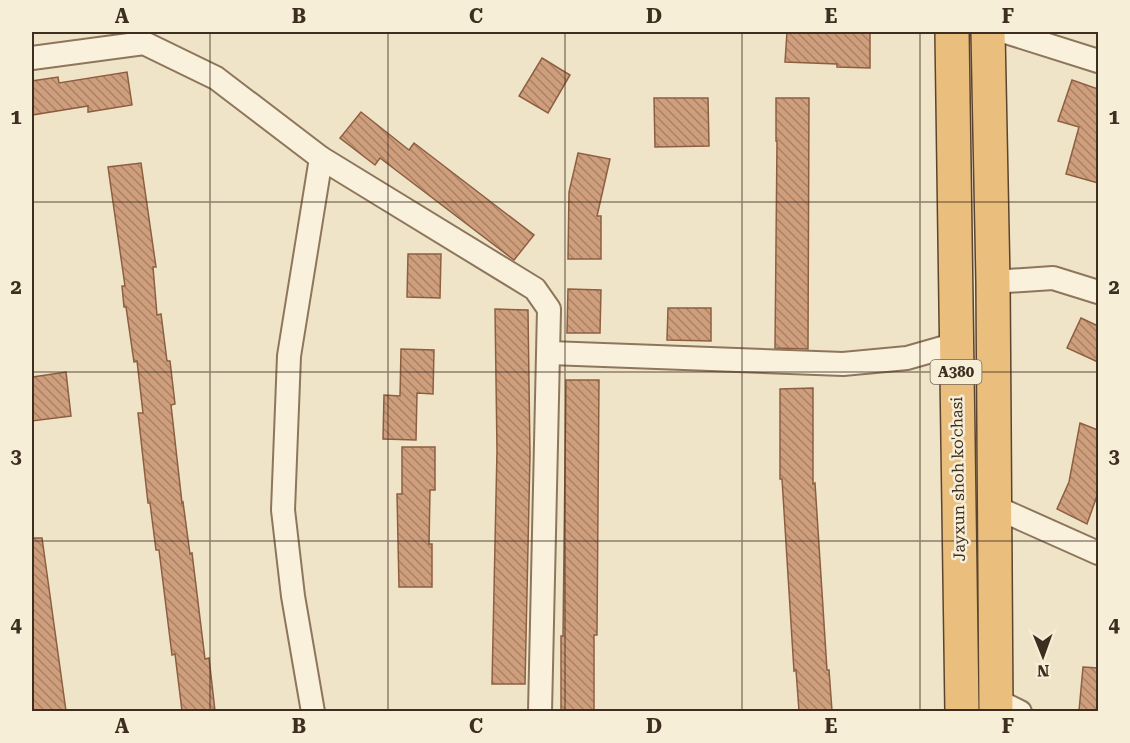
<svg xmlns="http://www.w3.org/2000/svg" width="1130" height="743" viewBox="0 0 1130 743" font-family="'Roboto Serif',serif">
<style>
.building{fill:url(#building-back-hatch);stroke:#8d5f41;stroke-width:1.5}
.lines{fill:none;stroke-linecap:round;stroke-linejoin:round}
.minor-casing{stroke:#8d765c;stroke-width:26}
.trunk-casing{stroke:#5b4430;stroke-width:36}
.minor{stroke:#faf1dc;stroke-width:22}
.trunk{stroke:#eabe7c;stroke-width:33}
.grid{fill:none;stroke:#3d2e20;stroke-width:1.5;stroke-opacity:0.55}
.labels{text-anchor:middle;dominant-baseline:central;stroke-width:5;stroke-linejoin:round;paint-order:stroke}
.shield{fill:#f7eed8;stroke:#756857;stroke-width:1.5}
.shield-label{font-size:15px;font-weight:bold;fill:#3d2e20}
.street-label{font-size:16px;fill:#3d2e20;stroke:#f7eed8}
.neatline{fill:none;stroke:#3d2e20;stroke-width:2}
.grid-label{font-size:20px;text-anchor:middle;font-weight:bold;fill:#3d2e20}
</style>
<defs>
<pattern id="building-back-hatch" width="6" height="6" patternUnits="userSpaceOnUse" patternTransform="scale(1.5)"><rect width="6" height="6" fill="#cf9f7d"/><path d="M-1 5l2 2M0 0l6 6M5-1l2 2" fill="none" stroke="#a98266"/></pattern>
</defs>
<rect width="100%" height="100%" fill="#f0e4c8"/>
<!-- building -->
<g class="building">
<path d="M787,32H870V68L837,67V64L785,62Z"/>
<path d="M542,58L570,75L548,113L519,96Z"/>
<path d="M127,72L132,105L88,112V106L32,115V81L58,77L59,83Z"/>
<path d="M1072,80L1098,89V183L1066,174L1079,127L1058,121Z"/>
<path d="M654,98H708L709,146L655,147Z"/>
<path d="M776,98H809L808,349L775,348L777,141H776Z"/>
<path d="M361,112L409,150L414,143L534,235L514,260L380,158L375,165L340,138Z"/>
<path d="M578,153L610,159L597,216H601V259H568L569,192Z"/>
<path d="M141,163L156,267H153L157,315L161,314L167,361H170L175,404L171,405L182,503L183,502L190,554L192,553L205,659L209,658L215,711H182L175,654L172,655L159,550H156L150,503H148L138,413H143L137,361L134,362L126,307H124L122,286H125L108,167Z"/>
<path d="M408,254H441L440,298L407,297Z"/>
<path d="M568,289L601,290L600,333H567Z"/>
<path d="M668,308H711V341L667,340Z"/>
<path d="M495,309L528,310L530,455L525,684H492L497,450Z"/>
<path d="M1081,318L1098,326V362L1067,348Z"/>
<path d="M401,349L434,350L433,394L417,393L416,440L383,439L384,395L400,396Z"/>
<path d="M66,372L71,416L32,421L33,377Z"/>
<path d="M566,380H599L597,635H594V711H561V636H563Z"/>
<path d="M813,388V484L815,483L827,670H829L832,711H799L796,670L794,671L782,479H780V389Z"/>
<path d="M1080,423L1098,430V493L1087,524L1057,509L1069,482Z"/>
<path d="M402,447H435V490H430L429,544H432V587H399L397,494H402Z"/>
<path d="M32,538H42L66,711H33Z"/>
<path d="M1083,667L1098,668V711H1079Z"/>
</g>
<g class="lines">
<defs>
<g id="minor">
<path d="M1006,32L1098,61"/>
<path d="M32,58L144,43L216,78L321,158L535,289L549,309L540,712"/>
<path d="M993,282L1053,278L1098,292"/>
<path d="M550,353L843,364L907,358L956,344"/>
<path d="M995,507L1098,553"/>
<path d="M996,700L1020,712"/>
<path d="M313,712L293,596L283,510L289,356L321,158"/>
</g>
<g id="trunk">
<path d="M952,32L962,712"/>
<path d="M988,32L993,282L996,712"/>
</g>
</defs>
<!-- minor casing -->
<use href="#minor" class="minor-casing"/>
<!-- trunk casing -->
<use href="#trunk" class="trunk-casing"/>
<!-- minor -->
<use href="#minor" class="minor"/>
<!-- trunk -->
<use href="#trunk" class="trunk"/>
</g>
<!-- grid -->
<path class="grid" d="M210,32V712M388,32V712M565,32V712M742,32V712M920,32V712M32,202H1098M32,372H1098M32,541H1098"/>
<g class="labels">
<!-- shield labels -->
<rect class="shield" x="930.5" y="360" width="51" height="24" rx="4.5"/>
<g class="shield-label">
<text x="956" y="372">A380</text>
</g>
<!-- street labels -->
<g class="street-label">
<text transform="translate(958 479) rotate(-91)">Jayxun shoh ko'chasi</text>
</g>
</g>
<!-- border -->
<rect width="1130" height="743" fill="none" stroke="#f7eed8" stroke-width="66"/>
<!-- north arrow -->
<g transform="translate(1043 656) rotate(179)" stroke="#f7eed8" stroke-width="4.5" paint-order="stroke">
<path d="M0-4.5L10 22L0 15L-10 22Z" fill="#3d2e20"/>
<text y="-9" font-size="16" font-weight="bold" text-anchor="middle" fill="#3d2e20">N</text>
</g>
<rect x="33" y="33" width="1064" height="677" class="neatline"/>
<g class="grid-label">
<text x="122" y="23">A</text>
<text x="299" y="23">B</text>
<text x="476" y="23">C</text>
<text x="654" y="23">D</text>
<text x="831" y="23">E</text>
<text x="1008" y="23">F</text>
<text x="16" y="124">1</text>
<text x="1114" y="124">1</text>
<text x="16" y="294">2</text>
<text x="1114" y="294">2</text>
<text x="16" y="463">3</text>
<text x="1114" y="463">3</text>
<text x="16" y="632">4</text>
<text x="1114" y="632">4</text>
<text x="122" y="733">A</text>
<text x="299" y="733">B</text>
<text x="476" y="733">C</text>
<text x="654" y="733">D</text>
<text x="831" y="733">E</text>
<text x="1008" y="733">F</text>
</g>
</svg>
